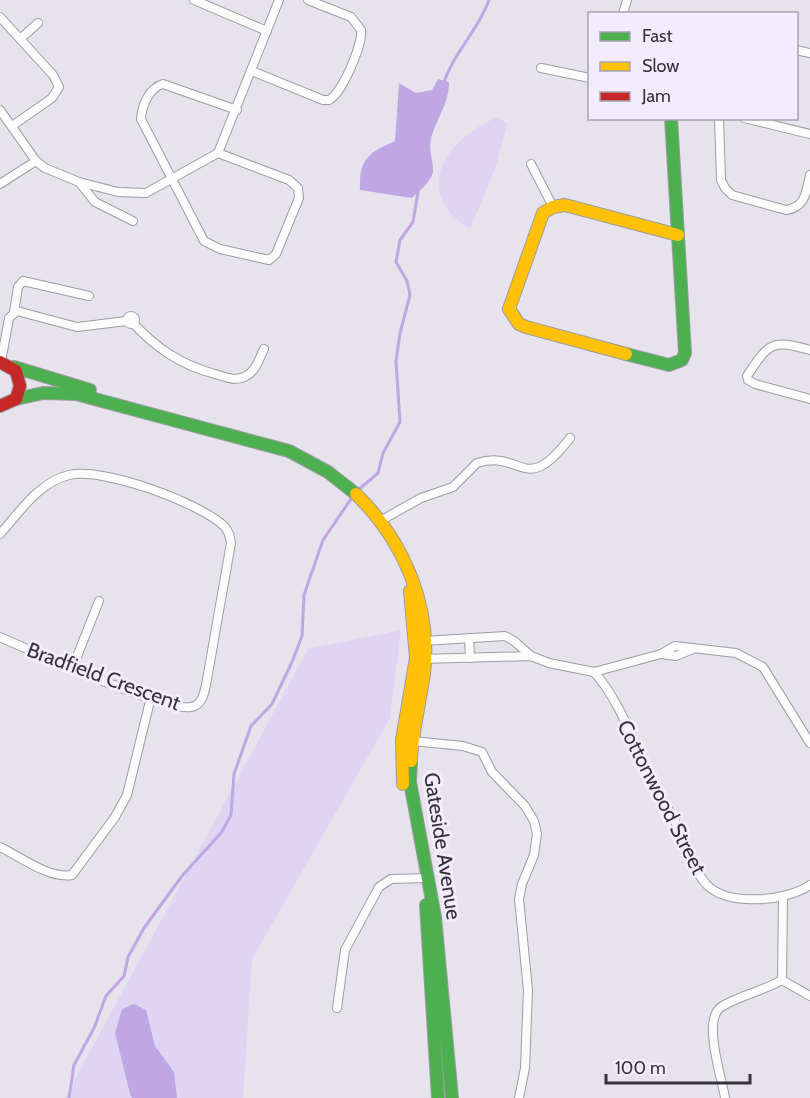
<svg xmlns="http://www.w3.org/2000/svg" width="810" height="1098" viewBox="0 0 810 1098" font-family="Cabin,sans-serif">
<style>
.green{fill:#dfd4f3}
.water{fill:#bfa7e4}
.lines{fill:none;stroke-linecap:round;stroke-linejoin:round}
.stream{stroke:#bfa7e4;stroke-width:3}
.street-casing{stroke:#9e9ca2;stroke-width:10}
.fast-casing{stroke:#9e9ca2;stroke-width:14}
.slow-casing{stroke:#9e9ca2;stroke-width:14}
.jam-casing{stroke:#9e9ca2;stroke-width:14}
.street{stroke:#fbfbfc;stroke-width:8}
.fast{stroke:#4caf50;stroke-width:12}
.slow{stroke:#ffc107;stroke-width:12}
.jam{stroke:#c62828;stroke-width:12}
.labels{text-anchor:middle;dominant-baseline:central;stroke-width:6;stroke-linejoin:round;paint-order:stroke}
.street-label{font-size:21px;fill:#36343a;stroke:#f2ecfd}
</style>
<rect width="100%" height="100%" fill="#e6e3ec"/>
<!-- green -->
<g class="green">
<path d="M498,117L507,124L496,166L470,229C409,191 447,138 498,117Z"/>
<path d="M401,630L390,718L252,959L243,1098H65L308,649Z"/>
</g>
<!-- water -->
<g class="water">
<path d="M438,79L449,82C449,103 438,116 432,135C427,150 434,160 433,172C431,182 419,191 412,198L360,190C359,159 368,153 395,141L399,83L416,93L432,90Z"/>
<path d="M134,1004L146,1010L155,1046L174,1072L177,1098H132L130,1094L115,1033L122,1009Z"/>
</g>
<g class="lines">
<!-- stream -->
<g class="stream">
<path d="M443,85C453,53 478,31 489,0"/>
<path d="M357,491L378,473L383,453L400,422L396,361L400,333L410,295L407,281L396,262L400,240L413,222L418,192"/>
<path d="M69,1098L74,1065L94,1028L106,996L124,976L128,957L144,928L182,876L221,833L231,815L234,774L251,726L272,704L292,662L302,636L304,595L323,540L353,496"/>
</g>
<defs>
<g id="street">
<path d="M194,0L267,31"/>
<path d="M623,14L627,0"/>
<path d="M0,17L53,75L59,87L52,98L12,126"/>
<path d="M20,39L38,23"/>
<path d="M796,50L810,53"/>
<path d="M541,68L590,78"/>
<path d="M252,71L323,100H329C342,94 363,44 361,30L351,17L308,0"/>
<path d="M0,110L36,161L45,168L79,182L118,192L146,193L218,153L279,0"/>
<path d="M719,118L721,180L725,188L732,195L786,210C806,207 806,192 810,175"/>
<path d="M744,118L810,134"/>
<path d="M218,153L289,180L298,188L299,198L276,254L269,260L220,249L204,241L141,119C142,105 149,88 163,84L237,110"/>
<path d="M531,164L553,207"/>
<path d="M79,182L95,202L133,221"/>
<path d="M0,184L36,161"/>
<path d="M14,312L18,287L23,281L89,296"/>
<circle cx="131" cy="320" r="4"/>
<path d="M133,323C156,348 181,365 215,374C225,377 236,382 246,376C256,371 259,359 264,349"/>
<path d="M810,350C771,339 769,343 747,376L748,380L755,384L810,399"/>
<path d="M1,362L9,318L17,311L77,327L127,321"/>
<path d="M380,521L421,498L453,487L477,463C523,449 524,498 570,438"/>
<path d="M0,534C19,513 39,482 69,475C103,467 198,502 224,526C229,531 230,537 231,543L206,685C204,694 202,705 191,707C168,712 29,650 0,637"/>
<path d="M469,638L470,658"/>
<path d="M423,641L505,636L514,641L531,656"/>
<path d="M661,654L676,656L693,649"/>
<path d="M422,659L531,656L549,663L594,672L661,654L675,646L736,653L763,667L810,743"/>
<path d="M72,669L99,601"/>
<path d="M594,672C621,702 634,745 652,780C662,800 675,820 685,840C692,855 695,873 707,885C729,907 787,901 810,885"/>
<path d="M412,741L463,746L482,752L492,772L525,806L534,821L537,834L534,855L522,884L519,899L528,990L525,1068L519,1098"/>
<path d="M0,847C21,857 49,879 72,875L115,817L127,795L151,697"/>
<path d="M782,980L783,898"/>
<path d="M782,980L810,996"/>
<path d="M337,1008L345,950L379,887L391,879L428,878"/>
<path d="M725,1098C722,1078 702,1020 721,1007C738,996 763,991 782,980"/>
</g>
<g id="fast">
<path d="M626,354L669,365L682,360L685,353L671,118"/>
<path d="M14,367L90,390"/>
<path d="M16,399L43,393L76,394L289,451L328,472L356,494"/>
<path d="M411,761L410,782L435,917L452,1098"/>
<path d="M426,905L438,1098"/>
</g>
<g id="slow">
<path d="M626,354L526,327L519,324L509,309L543,213L553,207L565,205L678,235"/>
<path d="M356,494C404,541 432,607 424,674C420,703 412,732 411,761"/>
<path d="M403,784L402,740L416,658L410,591"/>
</g>
<path id="jam" d="M0,362L16,371L20,386L16,399L0,406"/>
</defs>
<!-- street casing -->
<use href="#street" class="street-casing"/>
<!-- fast casing -->
<use href="#fast" class="fast-casing"/>
<!-- slow casing -->
<use href="#slow" class="slow-casing"/>
<!-- jam casing -->
<use href="#jam" class="jam-casing"/>
<!-- street -->
<use href="#street" class="street"/>
<!-- fast -->
<use href="#fast" class="fast"/>
<!-- slow -->
<use href="#slow" class="slow"/>
<!-- jam -->
<use href="#jam" class="jam"/>
</g>
<g class="labels">
<!-- street labels -->
<g class="street-label">
<text transform="translate(104 676) rotate(20)">Bradfield Crescent</text>
<text transform="translate(662 797) rotate(63)">Cottonwood Street</text>
<text transform="translate(443 846) rotate(81)">Gateside Avenue</text>
</g>
</g>
<!-- legend -->
<rect x="588" y="12" width="210" height="108" fill="#f2ecfd" stroke="#a7a2af" stroke-width="1.5"/>
<rect x="600" y="32" width="30" height="9" fill="#4caf50" stroke="#a7a2af" stroke-width="1.5"/>
<text x="642" y="42" font-size="18" fill="#36343a">Fast</text>
<rect x="600" y="62" width="30" height="9" fill="#ffc107" stroke="#a7a2af" stroke-width="1.5"/>
<text x="642" y="72" font-size="18" fill="#36343a">Slow</text>
<rect x="600" y="92" width="30" height="9" fill="#c62828" stroke="#a7a2af" stroke-width="1.5"/>
<text x="642" y="102" font-size="18" fill="#36343a">Jam</text>
<!-- scale -->
<path d="M606 1074v9h144v-9" fill="none" stroke="#36343a" stroke-width="3"/>
<text x="615" y="1074" font-size="18" fill="#36343a" stroke="#f2ecfd" stroke-width="4.5" paint-order="stroke">100 m</text>
</svg>
